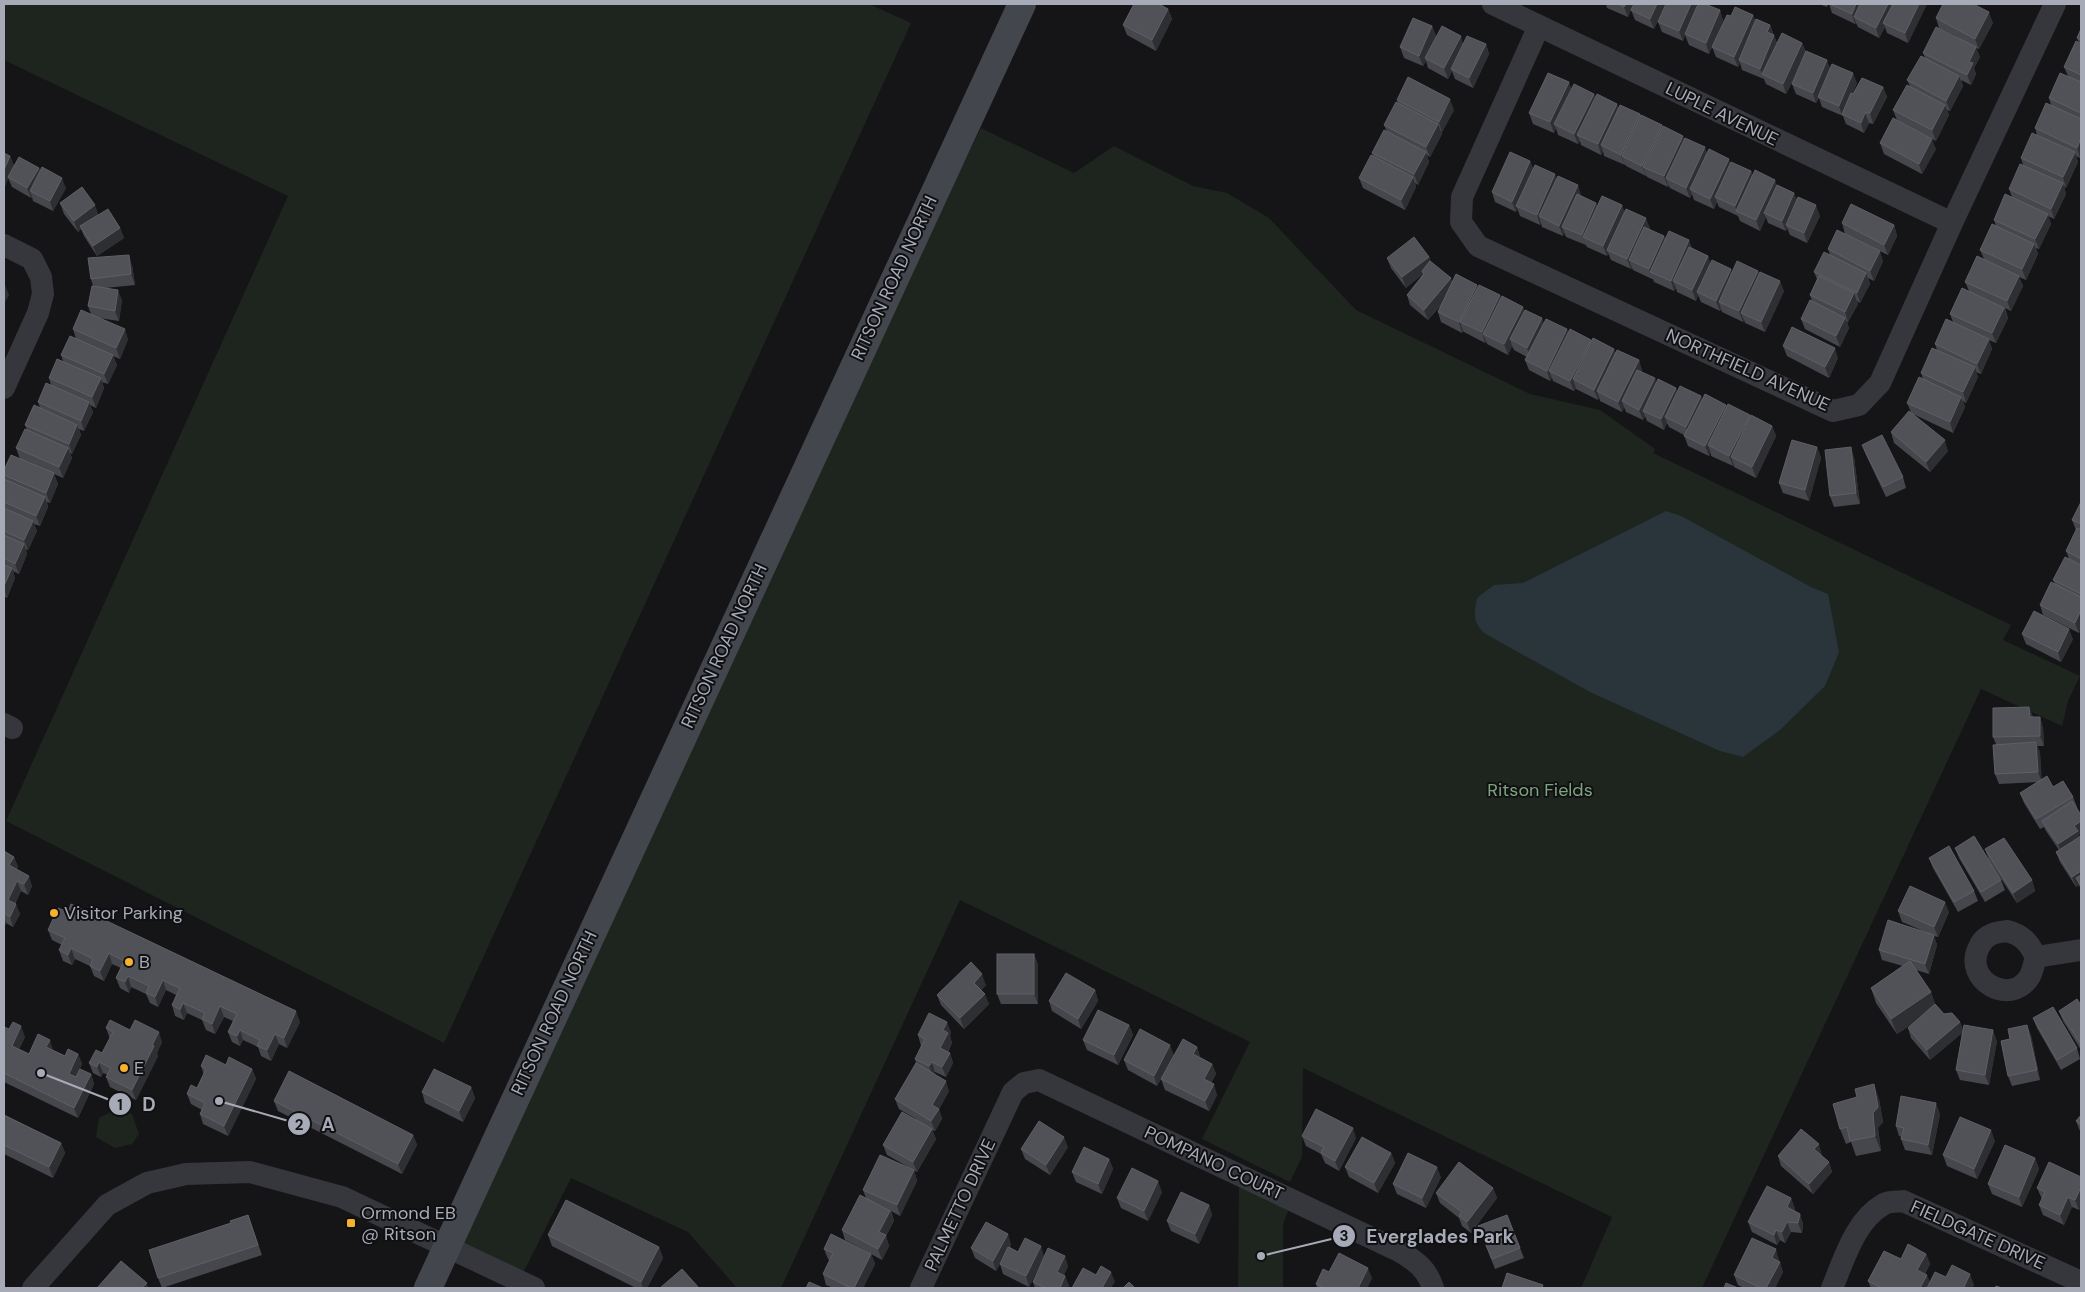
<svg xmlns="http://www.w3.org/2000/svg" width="2085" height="1292" viewBox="0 0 2085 1292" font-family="'DM Sans',sans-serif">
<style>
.green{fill:#1d251e}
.water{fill:#2a343b}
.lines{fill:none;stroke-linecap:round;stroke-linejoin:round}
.street{stroke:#36373c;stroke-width:22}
.secondary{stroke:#43464c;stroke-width:28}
.wall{fill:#46474c}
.shaded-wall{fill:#2e2f32}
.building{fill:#515258;stroke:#5e6066}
.poi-dot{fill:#f6b12d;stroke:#101012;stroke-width:2}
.labels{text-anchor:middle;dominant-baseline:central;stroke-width:4;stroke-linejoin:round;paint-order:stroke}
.street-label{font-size:18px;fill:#a6abb7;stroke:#101012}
.park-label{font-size:18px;fill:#7da37f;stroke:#101012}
.poi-label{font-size:18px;fill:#a6abb7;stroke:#101012;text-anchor:start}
.leader{fill:none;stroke:#a6abb7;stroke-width:2}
.callout-dot{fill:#a6abb7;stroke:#101012;stroke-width:2}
.mark-label{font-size:15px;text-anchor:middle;font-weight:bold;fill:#111}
.callout-label{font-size:19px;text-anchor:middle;font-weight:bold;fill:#a6abb7;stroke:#101012;stroke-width:4;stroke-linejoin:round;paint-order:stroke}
</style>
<rect width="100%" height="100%" fill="#151517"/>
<!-- green -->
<g class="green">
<path d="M4,4H869L911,23L444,1043L6,821L288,196L4,60Z"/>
<path d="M981,128L1074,173L1114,146L1193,186L1227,193L1269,218L1356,310L1530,394L1600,410L1655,449L1653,453L2011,625L2003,640L2080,676L2068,701L2062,726L1981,689L1702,1288H1581L1612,1217L1303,1068L1302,1157L1290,1182L1202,1139L1250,1042L960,900L781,1288H737L688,1232L571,1178L519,1281L447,1247L714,668Z"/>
<path d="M120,1107L132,1114L139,1134L132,1144L115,1148L96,1137L99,1118Z"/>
<path d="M1239,1185L1289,1209L1283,1224V1288H1238Z"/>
</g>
<!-- water -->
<path class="water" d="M1666,511L1681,516L1811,587L1828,594L1839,652L1825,686L1780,730L1743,757L1720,751L1590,692L1484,633C1472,620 1474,615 1477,598L1494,585L1523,583Z"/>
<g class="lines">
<!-- street -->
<g class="street">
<path d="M1493,4L1952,223"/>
<path d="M1539,26L1462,197L1461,222L1478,246L1833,411L1859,405L1880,383L1952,223L2055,4"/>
<path d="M4,245L32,259L41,277L43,294L38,313L4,388"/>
<path d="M4,724L12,728"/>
<path d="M2007,931C2023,935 2029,943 2036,957C2034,963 2033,970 2030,976C2011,1008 1962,980 1979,947C1984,935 1995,932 2007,931Z"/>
<path d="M2036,957L2081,950"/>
<path d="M33,1288L107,1205L147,1183L186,1174L250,1172L342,1197L534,1288"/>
<path d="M921,1288L1013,1092L1024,1083L1039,1080L1399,1251C1416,1261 1427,1269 1433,1288"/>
<path d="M1832,1288C1844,1260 1855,1220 1884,1204C1889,1201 1897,1202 1903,1201L2081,1282"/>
</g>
<!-- secondary -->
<path class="secondary" d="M428,1288L1022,4"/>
</g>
<!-- wall -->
<g class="wall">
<path d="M1606,4H1666L1654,29L1635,20L1631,10L1628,17L1607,8Z"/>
<path d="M1666,4H1695L1697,7L1720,10L1723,21L1709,54L1689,45L1685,35L1683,41L1662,32L1658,22Z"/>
<path d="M1819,4H1828L1827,7Z"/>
<path d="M1829,4H1927L1908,43L1887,33L1885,27L1879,38L1858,27L1856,23L1855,24L1832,13Z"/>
<path d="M1168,9L1172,19L1156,51L1127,35L1123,25Z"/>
<path d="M1753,15L1755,21L1770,25L1777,43H1802L1806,52L1827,60L1830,69L1857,83L1852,94H1853L1883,87L1887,97L1873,124L1869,123L1864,133L1846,124L1843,116L1822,107L1819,98L1816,103L1796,94L1792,84L1797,73L1786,94L1766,84L1764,79L1742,70L1740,63L1738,67L1716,57L1712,47L1731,16Z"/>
<path d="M1936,18L1993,23L1979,49L1976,48L1980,57L1974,68L1976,74L1971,85L1961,80L1963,86L1950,111L1947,110L1949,115L1936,141L1897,120L1893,110L1910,86L1907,80L1925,58L1923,53L1957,37L1939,28Z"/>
<path d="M1432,26L1436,36L1434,41L1463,44H1486L1489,54L1473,88L1455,79L1452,71L1448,79L1428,68L1426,61L1423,66L1404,58L1400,47Z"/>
<path d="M2081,29V157L2080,158L2076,156L2078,162L2066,188L2064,186L2066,194L2054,219L2048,216L2051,224L2039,249L2036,248L2038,254L2026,280L2019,277L2023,286L2011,311L2005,308L2008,318L1996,343L1989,340L1992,349L1981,374L1976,372L1978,377L1966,403L1963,401L1965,407L1953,433L1913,414L1948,451L1930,472L1894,443L1891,432L1911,412L1907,403L1923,379L1921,373L1937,350L1935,344L1953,322L1950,314L1969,291L1965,282L1984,259L1980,250L1996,226L1994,220L2012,197L2009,189L2023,165L2021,158L2037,135L2035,128L2051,105L2049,98L2068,76L2064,67L2079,43L2077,38Z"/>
<path d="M1569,82L1571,89L1594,94L1595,98L1617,104L1618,108L1640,114L1641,116L1662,125V127L1683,136L1684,140L1707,153L1751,171L1753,176L1777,185L1794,193L1797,201L1820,216L1807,243L1790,235L1787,228L1786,231L1768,223L1766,217L1760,231L1740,221L1738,216L1719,207L1717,202L1714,209L1694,200L1692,194L1690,198L1670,188L1668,185V187L1647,177L1646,175V176L1626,166L1625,164V165L1604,156L1603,151L1601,155L1581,145L1580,141L1578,144L1558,135L1556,128L1554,133L1533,124L1529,113Z"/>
<path d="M1397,100L1454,110L1442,132L1441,131L1442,134L1430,157L1427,155L1429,162L1418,185L1415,183L1416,187L1405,210L1363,188L1359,178L1373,157L1372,153L1387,132L1384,125L1398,103Z"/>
<path d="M1880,143L1936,149L1922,174L1884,154Z"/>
<path d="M10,156L14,166L39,168L40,172L66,188L53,211L33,201L32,197L31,198L12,187L8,178L4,189Z"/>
<path d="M1530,161L1533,169L1556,178L1581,196L1597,205H1622L1624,212L1650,228L1649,229L1664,236L1665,239L1692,248L1708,256L1710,263L1732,273L1758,271L1759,274L1784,291L1765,332L1745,323L1744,320L1743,322L1722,312L1721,309L1720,311L1701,302L1698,295L1696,301L1677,292L1676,288L1674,291L1654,282L1653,279H1652L1633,270L1632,268L1631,269L1611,260L1608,253L1607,256L1587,247L1586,245L1566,237L1564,232L1563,236L1542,227L1541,223L1540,225L1520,216L1517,208L1516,212L1495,202L1492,192Z"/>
<path d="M60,203L99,215L120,228L124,238L97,256L84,236L81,229L78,232L64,214Z"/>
<path d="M1842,223L1894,225L1897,236L1888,255L1845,234Z"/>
<path d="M1828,249L1883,261L1874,281L1868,278L1870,284L1860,303L1857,301L1858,304L1848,322H1847L1849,328L1840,347L1805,329L1801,319L1812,301L1810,295L1817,279L1814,272L1830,255Z"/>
<path d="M1429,257L1431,262L1452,282L1478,287L1524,311L1544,323L1568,332L1616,353L1639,360L1642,371V372L1656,383L1676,388L1677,392L1726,405L1727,407L1772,426L1776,436L1756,478L1734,467V465L1733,466L1711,456V453L1709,456L1688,446L1684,435L1669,427L1667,423L1664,430L1647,421L1645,416L1643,420L1626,412L1624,407L1622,412L1600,401L1599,397L1598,400L1576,389V388L1574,391L1553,381L1552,378L1550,381L1529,370L1525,360L1527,357L1514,350L1512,346L1508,355L1487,344L1486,341L1485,343L1464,332L1463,331L1462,333L1441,322L1438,312L1442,304L1428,320L1410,305L1407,295L1423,274L1406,288L1391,268L1387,258Z"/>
<path d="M132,265L135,285L105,288L122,300L119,321L99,318L128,339L120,359L113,356L117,365L108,384L102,382L104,388L96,408L90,405L93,412L84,431L79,429L81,435L72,454L70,453L72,458L63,478L54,474L58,484L50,503L47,502L48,507L40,526L34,524L37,531L28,550L26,549L27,554L19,574L13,571L15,578L7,598L4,596V470L20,459L16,448L27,430L25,425L40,408L38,402L51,385L49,378L63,361L61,355L76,339L73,329L91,314L88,306L93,286L91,279Z"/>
<path d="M1783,346L1838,358L1829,378L1787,356Z"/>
<path d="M1862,445L1903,477L1906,488L1886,497L1866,455Z"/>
<path d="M1817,447L1821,458L1809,501L1783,493L1779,483Z"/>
<path d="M1854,457L1860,504L1834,507L1830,496Z"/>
<path d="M2081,502V628L2079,633L2043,615L2040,605L2055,584L2053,580L2069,559L2066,551L2076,530L2072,520Z"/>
<path d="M2022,634L2073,639L2061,662L2026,644Z"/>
<path d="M2029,707L2033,717H2040L2043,728L2044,746H2037L2040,752L2041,780L2053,787L2073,797L2077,807L2079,835L2080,837L2081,836V890L2079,885L2076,887L2060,862L2056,852L2059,850L2046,831L2044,827L2040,829L2024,803L2020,793L2037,782L1999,784L1995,774L1996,744L1993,737Z"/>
<path d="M1955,848L2001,880L2005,890L1985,902L1959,858Z"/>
<path d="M1985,849L2032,880L2035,891L2017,903L1989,860Z"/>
<path d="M4,851L14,857L18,867L16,869L32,886L28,895L21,891L15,904L20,914L13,927L6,923L4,928Z"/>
<path d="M1929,858L1974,891L1978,901L1958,912L1933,868Z"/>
<path d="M1898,911L1949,912L1938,937L1934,936L1937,945L1929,974L1916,970L1931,992L1935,1004L1944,1014L1960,1022L1963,1030L1997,1041L1989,1085L1960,1080L1956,1070L1962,1033L1930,1060L1911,1038L1908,1028L1912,1024L1897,1034L1876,1003L1871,988L1903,966L1882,960L1879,950L1928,933L1902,922Z"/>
<path d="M48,930L300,1022L287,1048L279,1044L271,1061L261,1056L258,1047L243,1040L240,1046L232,1042L228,1032L233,1021L224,1017L215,1034L206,1030L202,1020L187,1013L184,1020L175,1016L172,1005L176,995L166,990L158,1007L150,1003L146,994L131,987L129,993L120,988L116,978L121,968L112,964L104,981L94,976L90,966L75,959L72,965L63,961L59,950L62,945L52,940Z"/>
<path d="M1034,954L1038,965V1004H1001L997,994Z"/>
<path d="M986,985L981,990L989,1004L964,1029L941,1005L937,995Z"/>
<path d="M1095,990L1098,1001L1081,1029L1052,1011L1049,1001Z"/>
<path d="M2081,1005V1050L2063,1021L2059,1011Z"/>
<path d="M2033,1018L2077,1048L2080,1059L2061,1070L2037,1028Z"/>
<path d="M1129,1025L1133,1035L1118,1065L1087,1050L1083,1040Z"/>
<path d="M4,1027L25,1037L19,1049L29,1054L53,1050L65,1056L78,1054L82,1064L76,1077L91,1074L94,1084L78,1118L4,1082Z"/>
<path d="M106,1028L130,1030L162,1042L157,1053L158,1056L136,1100L110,1087L106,1077L108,1075L103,1073L101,1077L93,1073L89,1063L102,1053L110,1039Z"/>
<path d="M951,1032L950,1036L952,1043L948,1052L950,1053L953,1063L946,1077L935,1072L934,1074L949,1091L939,1109L942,1119L935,1131L932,1130L936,1139L917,1172L887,1155L883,1145L916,1119L899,1109L895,1099L916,1063L915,1059L921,1046L918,1035Z"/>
<path d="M2031,1035L2040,1080L2012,1086L2008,1076Z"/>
<path d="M1197,1047L1200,1057L1212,1064L1216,1074L1211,1083L1217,1095L1209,1111L1165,1090L1161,1079Z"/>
<path d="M1174,1055L1157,1086L1128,1070L1124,1060Z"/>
<path d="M226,1065L252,1069L256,1079L228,1136L203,1124L200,1114L202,1110L191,1104L187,1094L197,1088L204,1075L201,1066Z"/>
<path d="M471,1087L475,1098L463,1122L425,1103L422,1092Z"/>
<path d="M1879,1099L1883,1122L1878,1128L1881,1151L1856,1156L1851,1142L1846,1144L1840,1129Z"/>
<path d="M274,1101L413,1135L417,1145L402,1174L278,1111Z"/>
<path d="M1940,1114L1932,1155L1905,1150L1901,1139L1902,1137L1899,1136L1896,1126Z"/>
<path d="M4,1115L61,1143L65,1153L53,1178L4,1154Z"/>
<path d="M2081,1115V1132L2080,1131L2076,1121Z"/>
<path d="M1302,1136L1356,1138L1339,1171L1325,1163L1321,1154L1306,1146Z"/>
<path d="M1995,1141L1977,1179L1947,1166L1943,1155Z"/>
<path d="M1068,1147L1050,1175L1025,1159L1021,1149Z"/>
<path d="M1391,1153L1395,1163L1378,1193L1349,1177L1345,1167Z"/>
<path d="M1822,1155V1156L1829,1162L1832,1172L1813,1194L1781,1166L1778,1156Z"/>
<path d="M2035,1158L2039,1169L2022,1207L1992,1194L1988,1184Z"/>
<path d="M1109,1159L1113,1169L1102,1194L1076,1182L1072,1172Z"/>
<path d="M914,1170L917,1181L900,1216L891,1211L894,1221L886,1236L889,1246L882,1260L871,1254L875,1264L863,1288H834L826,1285L823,1274L830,1260L828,1259L824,1249L868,1252L845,1240L842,1230L866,1198L863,1190Z"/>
<path d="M1441,1177L1426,1208L1397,1194L1393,1184Z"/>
<path d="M2081,1177V1205L2079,1210L2072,1207L2064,1225L2043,1215L2039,1205L2042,1199L2037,1188Z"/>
<path d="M1493,1188L1497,1198L1471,1233L1462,1226L1459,1218L1440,1203L1436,1193Z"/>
<path d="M1162,1192L1148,1221L1121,1208L1117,1198Z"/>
<path d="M1791,1198L1795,1209L1794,1210L1800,1214L1803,1224L1802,1233L1791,1232L1785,1243L1780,1240L1777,1245L1752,1232L1748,1222Z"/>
<path d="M1209,1205L1212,1215L1199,1244L1171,1231L1167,1221Z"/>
<path d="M248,1215L262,1255L162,1288L158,1278L231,1223Z"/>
<path d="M1478,1226L1520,1248L1524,1258L1495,1269Z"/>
<path d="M548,1235L659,1247L663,1258L647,1288H636L552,1246Z"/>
<path d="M1011,1244L1010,1247L1018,1252L1044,1256L1029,1287L1003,1274L1000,1264L996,1271L975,1258L971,1248Z"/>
<path d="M1926,1254L1930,1264L1925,1274L1930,1282L1946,1277L1974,1285L1972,1288H1871L1868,1281L1901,1259Z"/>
<path d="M1779,1260V1261L1783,1272L1775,1288H1744L1738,1285L1734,1275Z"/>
<path d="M1068,1266L1064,1275L1065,1276L1069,1286L1068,1288H1035L1033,1282Z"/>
<path d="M1329,1272L1372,1278L1367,1288H1317L1316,1284Z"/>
</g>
<!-- shaded-wall -->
<g class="shaded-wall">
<path d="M1626,4H1634L1628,17L1624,7Z"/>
<path d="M1657,4H1666L1654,29L1650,19Z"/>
<path d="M1691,4H1695L1697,8L1683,41L1679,31Z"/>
<path d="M1856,4H1865L1854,17L1856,23L1855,24L1852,14Z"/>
<path d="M1888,4H1897L1883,23L1885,27L1879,38L1876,28Z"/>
<path d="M1919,4H1927L1908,43L1905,33Z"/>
<path d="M1168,9L1172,19L1156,51L1152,40Z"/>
<path d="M1720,10L1723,21L1709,54L1706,43Z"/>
<path d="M1989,12L1993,23L1979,49L1975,39Z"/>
<path d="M1753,15L1757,26L1739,60L1740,63L1738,67L1734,57Z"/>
<path d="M1770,25L1778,46L1762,74L1764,79L1760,69L1767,32Z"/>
<path d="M1432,26L1436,36L1426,59L1425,58L1426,61L1423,66L1419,56Z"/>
<path d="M1461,36L1464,47L1451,69L1452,71L1448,79L1444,68Z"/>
<path d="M1802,43L1806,53L1786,94L1783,84Z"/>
<path d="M1486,44L1489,54L1473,88L1469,78Z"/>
<path d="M1976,47L1980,57L1974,68L1976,74L1971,85L1967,75L1969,62Z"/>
<path d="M1827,60L1830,70L1816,103L1813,93Z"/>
<path d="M1853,73L1857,83L1843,115L1842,114V116L1839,106Z"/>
<path d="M1959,76L1963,86L1950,111L1946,101Z"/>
<path d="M1569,82L1572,92L1554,124L1556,128L1554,133L1550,122Z"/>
<path d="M1883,87L1887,97L1873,124L1870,113Z"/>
<path d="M1594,94L1597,104L1577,135L1580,141L1578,144L1574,134Z"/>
<path d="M1450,99L1454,110L1442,132L1439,122Z"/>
<path d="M1617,104L1620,114L1601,145L1603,151L1601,155L1598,144Z"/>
<path d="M1945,105L1949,115L1936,141L1932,130Z"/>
<path d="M1865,113L1869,123L1864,133L1861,123Z"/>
<path d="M1640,114L1644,124L1622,156L1625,165L1621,155Z"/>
<path d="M1438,124L1442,134L1430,157L1426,147Z"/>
<path d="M1662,125L1665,136L1643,167L1646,175V176L1642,166Z"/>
<path d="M1683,136L1687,146L1666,178L1668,185V187L1664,176Z"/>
<path d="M2081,138V157L2080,158L2077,148Z"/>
<path d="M1932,139L1936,149L1922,174L1919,164Z"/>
<path d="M1705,147L1709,158L1690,189L1692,194L1690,198L1686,188Z"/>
<path d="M1426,152L1429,162L1418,185L1414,174Z"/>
<path d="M2075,152L2078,162L2066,188L2063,177Z"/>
<path d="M10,156L14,166L8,177V178L4,189V170Z"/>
<path d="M1729,159L1733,169L1715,197L1717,202L1714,209L1710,199Z"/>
<path d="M1530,161L1534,171L1516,206L1517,208L1516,212L1512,202Z"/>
<path d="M39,168L42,178L30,191L32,197L31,198L27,188Z"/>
<path d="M1751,171L1755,182L1737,212L1735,206Z"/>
<path d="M1555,174L1559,185L1539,216L1541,223L1540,225L1537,215Z"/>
<path d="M1413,177L1416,187L1405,210L1401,200Z"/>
<path d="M62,178L66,188L53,211L50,201Z"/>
<path d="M1775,180L1779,190L1764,213L1766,217L1760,231L1756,220Z"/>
<path d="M2063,183L2066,194L2054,219L2051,209Z"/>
<path d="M1578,185L1581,195L1566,228L1562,227L1564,232L1563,236L1559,226Z"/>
<path d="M1794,193L1798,203L1786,225L1787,228L1786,231L1782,221Z"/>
<path d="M1596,203L1600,213L1583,237L1586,246L1582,235Z"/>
<path d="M95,205L99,216L80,226L81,229L78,232L74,221Z"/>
<path d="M1622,205L1626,216L1607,250L1608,253L1607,256L1603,246Z"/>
<path d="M1816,205L1820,216L1807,243L1804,233Z"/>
<path d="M2048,214L2051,224L2039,249L2035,239Z"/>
<path d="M1646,218L1650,228L1634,263L1629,260L1632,268L1631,269L1627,259Z"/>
<path d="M1894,225L1897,236L1888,255L1884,245Z"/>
<path d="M120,228L124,238L97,256L93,246Z"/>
<path d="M1664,236L1667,246L1650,272L1652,279L1649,269Z"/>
<path d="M1689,240L1693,250L1673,281L1676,288L1674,291L1671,281Z"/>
<path d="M2034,244L2038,254L2026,280L2022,269Z"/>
<path d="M1880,251L1883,261L1874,281L1870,271Z"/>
<path d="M129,255L132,265L135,285L131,274Z"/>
<path d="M1708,256L1711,266L1697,292L1698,295L1696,301L1692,290Z"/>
<path d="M1429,257L1433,267L1422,271L1423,274L1406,288L1402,277Z"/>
<path d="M1731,269L1734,279L1719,302L1721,309L1720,311L1716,301Z"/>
<path d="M1758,271L1761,281L1741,313L1744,320L1743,322L1739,311Z"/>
<path d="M1866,273L1870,284L1860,303L1857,293Z"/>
<path d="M2019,276L2023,286L2011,311L2007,301Z"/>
<path d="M1451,278L1454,288L1428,320L1424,310Z"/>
<path d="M1780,281L1784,291L1765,332L1761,322Z"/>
<path d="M5,285L9,295L4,304V287Z"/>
<path d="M1477,285L1481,295L1460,322L1463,331L1462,333L1459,322Z"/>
<path d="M118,290L122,300L119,321L115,311Z"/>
<path d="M1854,293L1858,304L1848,322L1845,312Z"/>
<path d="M1500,295L1504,305L1483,334L1486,341L1485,343L1482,332Z"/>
<path d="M1523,307L1527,317L1510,339L1512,346L1508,355L1504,344Z"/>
<path d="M2004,308L2008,318L1996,343L1992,333Z"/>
<path d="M1542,318L1546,329L1531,358L1527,348Z"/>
<path d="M1845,318L1849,328L1840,347L1836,336Z"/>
<path d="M125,329L128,339L120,359L116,348Z"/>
<path d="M1567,329L1571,340L1549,371L1552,378L1550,381L1547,371Z"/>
<path d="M1989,339L1992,349L1981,374L1977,364Z"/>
<path d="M1591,340L1594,350L1573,379L1576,388L1574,391L1570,381Z"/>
<path d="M1835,348L1838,358L1829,378L1825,367Z"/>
<path d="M1614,349L1618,359L1597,391L1599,397L1598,400L1594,390Z"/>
<path d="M113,355L117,365L108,384L104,374Z"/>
<path d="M1639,360L1642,371L1626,403L1622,401L1624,407L1622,412L1618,402Z"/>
<path d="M1975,367L1978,377L1966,403L1963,392Z"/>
<path d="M101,378L104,388L96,408L92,397Z"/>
<path d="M1655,378L1659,389L1643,411L1645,416L1643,420L1639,410Z"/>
<path d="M1676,388L1680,398L1665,417L1667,423L1664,430L1661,419Z"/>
<path d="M1701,396L1705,407L1690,438L1686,427Z"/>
<path d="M1961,397L1965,407L1953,433L1950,422Z"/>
<path d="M89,402L93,412L84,431L81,421Z"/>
<path d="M1726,405L1730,415L1708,445L1711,453L1709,456L1705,446Z"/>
<path d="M1750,415L1753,425L1731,457L1734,465L1733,466L1729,456Z"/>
<path d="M77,425L81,435L72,454L69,444Z"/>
<path d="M1772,426L1776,436L1756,478L1752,467Z"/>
<path d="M1945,440L1948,451L1930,472L1926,462Z"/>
<path d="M1817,447L1821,458L1809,501L1805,490Z"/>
<path d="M1851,447L1854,457L1860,504L1856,493Z"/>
<path d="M68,448L72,458L63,478L59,467Z"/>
<path d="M54,473L58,484L50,503L46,493Z"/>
<path d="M45,497L48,507L40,526L36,516Z"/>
<path d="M33,521L37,531L28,550L24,540Z"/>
<path d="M24,544L27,554L19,574L15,564Z"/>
<path d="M12,568L15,578L7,598L4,589V586Z"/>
<path d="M2081,610V628L2079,633L2075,623Z"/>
<path d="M2069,629L2073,639L2061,662L2058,652Z"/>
<path d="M2029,707L2033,718L2030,717Z"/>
<path d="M2040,717L2043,728L2044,746L2040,736Z"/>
<path d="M2036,742L2040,752L2042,782L2038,772Z"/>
<path d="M2081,821V834L2079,835L2081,841L2062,855L2058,844L2074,826Z"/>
<path d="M14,857L18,867L13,876L9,865Z"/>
<path d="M2081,871V884L2076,878L2079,885L2076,887L2072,877Z"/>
<path d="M29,876L32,886L28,895L24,884Z"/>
<path d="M2032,880L2035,891L2017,903L2013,893Z"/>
<path d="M17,881L21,891L11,910L8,900Z"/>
<path d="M1945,902L1949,912L1938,937L1934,927Z"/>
<path d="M16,904L20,914L13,927L10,917Z"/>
<path d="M4,917L6,923L4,928Z"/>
<path d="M1934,935L1937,945L1929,974L1925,964Z"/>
<path d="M71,948L75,959L72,965L68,955Z"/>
<path d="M109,953L112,964L104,981L100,971Z"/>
<path d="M1034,954L1038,965V1004L1034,994Z"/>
<path d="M982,974L986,985L978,993L974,983Z"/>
<path d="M128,976L131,987L129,993L125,982Z"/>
<path d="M163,980L166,990L158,1007L155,997Z"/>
<path d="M1095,990L1098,1001L1081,1029L1078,1019Z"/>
<path d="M1931,992L1936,1007L1897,1034L1891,1019Z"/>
<path d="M985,994L989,1004L964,1029L960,1018Z"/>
<path d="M183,1003L187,1013L184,1020L180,1010Z"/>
<path d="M220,1006L224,1017L215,1034L212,1024Z"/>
<path d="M296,1011L300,1022L287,1048L284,1038Z"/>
<path d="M947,1022L951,1032L950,1036L952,1043L944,1058L940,1048L943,1030Z"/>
<path d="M1960,1022L1963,1032L1930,1060L1927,1050Z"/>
<path d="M1129,1025L1133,1035L1118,1065L1114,1055Z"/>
<path d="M2027,1025L2031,1035L2040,1080L2037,1070Z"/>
<path d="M21,1026L25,1037L16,1056L12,1046Z"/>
<path d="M240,1030L243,1040L240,1046L237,1036Z"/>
<path d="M1993,1030L1997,1041L1989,1085L1985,1075Z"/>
<path d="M159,1032L162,1042L157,1053L158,1056L136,1100L132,1090Z"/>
<path d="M275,1034L279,1044L271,1061L267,1050Z"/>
<path d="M50,1040L53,1050L46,1047Z"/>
<path d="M1170,1045L1174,1055L1157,1086L1154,1076Z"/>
<path d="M1197,1047L1200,1057L1197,1064L1193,1054Z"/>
<path d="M950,1053L953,1063L946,1077L942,1067Z"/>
<path d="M78,1054L82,1064L72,1084L69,1074Z"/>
<path d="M99,1062L103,1073L101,1077L97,1067Z"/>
<path d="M932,1062L935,1072L933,1077L929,1066Z"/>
<path d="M1212,1064L1216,1074L1208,1089L1204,1079Z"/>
<path d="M252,1069L256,1079L228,1136L224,1126Z"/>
<path d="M91,1074L94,1084L78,1118L74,1108Z"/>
<path d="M946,1081L949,1091L939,1109L942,1119L935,1131L931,1121L932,1105Z"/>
<path d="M1214,1084L1217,1095L1209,1111L1205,1101Z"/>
<path d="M1874,1084L1879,1099L1883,1122L1878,1128L1881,1151L1875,1136L1873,1113Z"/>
<path d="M471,1087L475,1098L463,1122L459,1111Z"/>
<path d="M1936,1103L1940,1114L1932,1155L1928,1145Z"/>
<path d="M1353,1128L1356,1138L1339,1171L1335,1161Z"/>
<path d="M932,1129L936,1139L917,1172L913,1162Z"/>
<path d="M1991,1130L1995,1141L1977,1179L1974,1169Z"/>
<path d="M413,1135L417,1145L402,1174L398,1164Z"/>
<path d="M1064,1137L1068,1147L1050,1175L1046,1165Z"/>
<path d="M61,1143L65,1153L53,1178L49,1167Z"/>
<path d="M1819,1144L1822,1155L1818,1159L1814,1149Z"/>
<path d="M1391,1153L1395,1163L1378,1193L1374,1183Z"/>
<path d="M2035,1158L2039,1169L2022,1207L2019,1197Z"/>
<path d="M1109,1159L1113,1169L1102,1194L1098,1184Z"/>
<path d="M1829,1162L1832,1172L1813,1194L1809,1184Z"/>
<path d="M1437,1167L1441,1177L1426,1208L1422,1198Z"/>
<path d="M914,1170L917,1181L900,1216L897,1205Z"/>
<path d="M1158,1181L1162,1192L1148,1221L1144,1211Z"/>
<path d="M2081,1187V1205L2079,1210L2075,1200Z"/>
<path d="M1493,1188L1497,1198L1471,1233L1467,1222Z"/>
<path d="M2068,1197L2072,1207L2064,1225L2060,1215Z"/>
<path d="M1791,1198L1795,1209L1791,1217L1787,1207Z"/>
<path d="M1209,1205L1212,1215L1199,1244L1195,1234Z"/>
<path d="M890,1211L894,1221L886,1236L889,1246L882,1260L878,1249L879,1232Z"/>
<path d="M1800,1214L1803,1224L1802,1233L1798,1223Z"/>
<path d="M1787,1222L1791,1232L1785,1243L1782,1232Z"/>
<path d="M1776,1230L1780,1240L1777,1245L1774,1235Z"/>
<path d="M1008,1234L1011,1244L996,1271L993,1261Z"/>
<path d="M1041,1246L1044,1256L1029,1287L1026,1276Z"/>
<path d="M659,1247L663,1258L647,1288H643L641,1282Z"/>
<path d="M1776,1249L1779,1260L1775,1268L1772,1258Z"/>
<path d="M871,1254L875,1264L863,1288H854Z"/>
<path d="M1926,1254L1930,1264L1921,1280L1917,1270Z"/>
<path d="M1065,1256L1068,1266L1061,1282L1057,1272Z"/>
<path d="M1780,1262L1783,1272L1775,1288H1766Z"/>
<path d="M1368,1268L1372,1278L1367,1288H1358Z"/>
<path d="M1111,1272L1115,1282L1111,1288H1102Z"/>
<path d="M1970,1274L1974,1285L1972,1288H1965L1964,1287Z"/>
<path d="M1927,1275L1931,1285L1929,1288H1920Z"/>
<path d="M1065,1276L1069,1286L1068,1288H1060Z"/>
<path d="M147,1283L148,1288H142Z"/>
</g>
<!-- building -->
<g class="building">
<path d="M1134,4H1159L1168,9L1152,40L1123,25Z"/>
<path d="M1618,4H1626L1624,7Z"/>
<path d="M1634,4H1657L1650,19L1631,10Z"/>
<path d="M1666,4H1691L1679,31L1658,22Z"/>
<path d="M1698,4H1705L1720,10L1706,43L1685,34Z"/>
<path d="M1830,4H1856L1852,14Z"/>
<path d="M1860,4H1888L1876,28L1854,17Z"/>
<path d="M1893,4H1919L1905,33L1883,23Z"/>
<path d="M1943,4H1973L1989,12L1975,39L1936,18Z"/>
<path d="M1735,7L1753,15L1734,57L1712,47L1727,15L1731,16Z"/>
<path d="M1413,18L1432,26L1419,56L1400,47Z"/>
<path d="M1756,19L1770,25L1767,32L1774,35L1760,69L1739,60Z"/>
<path d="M1442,26L1461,36L1444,68L1425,58Z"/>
<path d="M1936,27L1976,47L1969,62L1973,63L1967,75L1923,53Z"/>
<path d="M2081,29V40L2077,38Z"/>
<path d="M1782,33L1802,43L1783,84L1762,74Z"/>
<path d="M1467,36L1486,44L1469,78L1451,69Z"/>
<path d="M2076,41L2081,44V75L2064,67Z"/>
<path d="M1806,51L1827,60L1813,93L1792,84Z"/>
<path d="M1921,56L1959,76L1946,101L1907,80Z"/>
<path d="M1832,64L1853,73L1839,106L1818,97Z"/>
<path d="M1548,73L1569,82L1550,122L1529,113Z"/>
<path d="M2060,73L2081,82V113L2049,98Z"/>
<path d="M1408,77L1450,99L1439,122L1397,100Z"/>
<path d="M1862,78L1883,87L1870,113H1865L1861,123L1842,114L1851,93L1853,94Z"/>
<path d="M1574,84L1594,94L1574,134L1554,124Z"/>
<path d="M1907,85L1945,105L1932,130L1893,110Z"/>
<path d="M1597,94L1617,104L1598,144L1577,135Z"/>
<path d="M1396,102L1438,124L1426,147L1384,125Z"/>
<path d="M2046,103L2081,119V138L2077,148L2035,128Z"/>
<path d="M1620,105L1640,114L1621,155L1601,145Z"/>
<path d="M1641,115L1662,125L1642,166L1622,156Z"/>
<path d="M1893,118L1932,139L1919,164L1880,143Z"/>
<path d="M1663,126L1683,136L1664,176L1643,167Z"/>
<path d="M1384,130L1426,152L1414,174L1372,153Z"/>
<path d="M2032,133L2075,152L2063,177L2021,158Z"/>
<path d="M1685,138L1705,147L1686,188L1666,178Z"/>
<path d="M1709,149L1729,159L1710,199L1690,189Z"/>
<path d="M1510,152L1530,161L1512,202L1492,192Z"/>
<path d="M4,153L10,156L4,170Z"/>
<path d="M1371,155L1413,177L1401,200L1359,178Z"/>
<path d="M19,157L39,168L27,188L8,177Z"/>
<path d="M1731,162L1751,171L1735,206L1715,197Z"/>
<path d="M2020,164L2063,183L2051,209L2009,189Z"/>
<path d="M1535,165L1555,174L1537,215L1516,206Z"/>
<path d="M42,167L62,178L50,201L30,191Z"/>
<path d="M1755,170L1775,180L1756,220L1736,211Z"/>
<path d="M1558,176L1578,185L1559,226L1539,216Z"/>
<path d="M1777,185L1794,193L1782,221L1764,213Z"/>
<path d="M82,187L95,205L74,221L60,203Z"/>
<path d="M1577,194L1596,203L1582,235L1562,227Z"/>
<path d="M2005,194L2048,214L2035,239L1994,220Z"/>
<path d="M1602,196L1622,205L1603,246L1583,237Z"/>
<path d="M1798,197L1816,205L1804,233L1786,225Z"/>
<path d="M1851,204L1894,225L1884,245L1842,223Z"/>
<path d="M108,209L120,228L93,246L80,226Z"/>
<path d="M1626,209L1646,218L1627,259L1607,250Z"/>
<path d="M1992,224L2034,244L2022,269L1980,250Z"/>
<path d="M1644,227L1664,236L1649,269L1629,260Z"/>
<path d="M1837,230L1880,251L1870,271L1828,249Z"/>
<path d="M1669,231L1689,240L1671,281L1650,272Z"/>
<path d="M1414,237L1429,257L1402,277L1387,258Z"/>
<path d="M1689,247L1708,256L1692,290L1673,281Z"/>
<path d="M1824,252L1866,273L1857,293L1814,272Z"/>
<path d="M129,255L131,274L91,279L88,258Z"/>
<path d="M1977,256L2019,276L2007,301L1965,282Z"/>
<path d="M1712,260L1731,269L1716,301L1697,292Z"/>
<path d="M1430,261L1451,278L1424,310L1407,295L1424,274L1422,271Z"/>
<path d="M1737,261L1758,271L1739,311L1719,302Z"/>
<path d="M1760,272L1780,281L1761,322L1741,313Z"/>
<path d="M1456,274L1477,285L1459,322L1438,312Z"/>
<path d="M1819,276L1854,293L1845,312L1810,295Z"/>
<path d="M1479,285L1500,295L1482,332L1460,322Z"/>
<path d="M92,286L118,290L115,311L88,306Z"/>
<path d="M1962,288L2004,308L1992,333L1950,314Z"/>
<path d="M1502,296L1523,307L1504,344L1483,334Z"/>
<path d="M1810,300L1845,318L1836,336L1801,319Z"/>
<path d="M81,310L125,329L116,348L73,329Z"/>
<path d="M1525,310L1542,318L1527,348L1510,339Z"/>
<path d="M1546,319L1567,329L1547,371L1525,360Z"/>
<path d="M1946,319L1989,339L1977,364L1935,344Z"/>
<path d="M1792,327L1835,348L1825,367L1783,346Z"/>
<path d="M1570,329L1591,340L1570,381L1549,371Z"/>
<path d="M70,336L113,355L104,374L61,355Z"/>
<path d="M1593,338L1614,349L1594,390L1573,379Z"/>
<path d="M1932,348L1975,367L1963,392L1921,373Z"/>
<path d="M1617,350L1639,360L1618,402L1597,391Z"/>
<path d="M57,359L101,378L92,397L49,378Z"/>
<path d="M1637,370L1655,378L1639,410L1622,401Z"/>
<path d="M1919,377L1961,397L1950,422L1907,403Z"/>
<path d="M1658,379L1676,388L1661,419L1643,411Z"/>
<path d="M46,383L89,402L81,421L38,402Z"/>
<path d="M1680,386L1701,396L1686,427L1665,417Z"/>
<path d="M1705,394L1726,405L1705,446L1684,436Z"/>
<path d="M1728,404L1750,415L1729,456L1708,445Z"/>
<path d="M34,405L77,425L69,444L25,425Z"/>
<path d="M1909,411L1945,440L1926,462L1891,432Z"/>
<path d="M1751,415L1772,426L1752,467L1731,457Z"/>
<path d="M25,429L68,448L59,467L16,448Z"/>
<path d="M1882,435L1903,477L1883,487L1862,445Z"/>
<path d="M1792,440L1817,447L1805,490L1779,483Z"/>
<path d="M1851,447L1856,493L1830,496L1825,450Z"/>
<path d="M11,455L54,473L46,493L4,475V470Z"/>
<path d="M4,479L45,497L36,516L4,502Z"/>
<path d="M2081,502V524L2072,520Z"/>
<path d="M4,508L33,521L24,540L4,531Z"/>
<path d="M2077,528L2081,530V559L2066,551Z"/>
<path d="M4,535L24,544L15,564L4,558Z"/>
<path d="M2065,557L2081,565V594L2053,580Z"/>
<path d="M4,565L12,568L4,586Z"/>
<path d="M2051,582L2081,597V610L2075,623L2040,605Z"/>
<path d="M2034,611L2069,629L2058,652L2022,634Z"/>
<path d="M2029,707L2030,717H2040V736L1993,737V708Z"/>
<path d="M2036,742L2038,772L1995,774L1993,745Z"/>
<path d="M2047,776L2053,787L2063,781L2073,797L2036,819L2020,793Z"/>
<path d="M2072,801L2081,815V821L2074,826L2078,831L2058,844L2042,821Z"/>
<path d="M1974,836L2001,880L1981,892L1955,848Z"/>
<path d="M2081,836V871L2072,877L2056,852Z"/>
<path d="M2004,838L2032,880L2013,893L1985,849Z"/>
<path d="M1949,846L1974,891L1954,902L1929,858Z"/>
<path d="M4,851L14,857L9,865L29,876L24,884L17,881L8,900L16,904L10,917L4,913Z"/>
<path d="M2081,875V886L2076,878Z"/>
<path d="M1910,886L1945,902L1934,927L1898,911Z"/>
<path d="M71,904L296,1011L284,1038L275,1034L267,1050L257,1046L260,1040L240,1030L237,1036L228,1032L237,1014L220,1006L212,1024L202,1019L205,1013L183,1003L180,1010L172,1005L180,988L170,984L163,980L155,997L146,993L149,986L128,976L125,982L116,978L124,961L109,953L100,971L90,966L93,959L71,948L68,955L59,950L65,938L48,930L58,908L68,912Z"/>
<path d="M1888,920L1934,935L1925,964L1879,950Z"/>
<rect x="997" y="954" width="37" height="40"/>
<path d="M1910,961L1931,992L1891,1019L1871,988Z"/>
<path d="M971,962L982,974L974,983L985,994L960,1018L937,995Z"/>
<path d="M1066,973L1095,990L1078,1019L1049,1001Z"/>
<path d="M2077,999L2081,1005V1042L2080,1043L2059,1011Z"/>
<path d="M1935,1004L1944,1014L1952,1013L1960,1022L1927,1050L1908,1028Z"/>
<path d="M2053,1007L2077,1048L2057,1060L2033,1018Z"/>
<path d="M1098,1010L1129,1025L1114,1055L1083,1040Z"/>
<path d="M929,1013L947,1022L943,1030L948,1033L940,1048L950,1053L942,1067L932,1062L929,1066L915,1059L925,1039L918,1035Z"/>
<path d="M110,1020L130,1030L135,1020L159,1032L152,1045L154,1046L132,1090L106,1077L111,1068L99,1062L97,1067L89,1063L96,1050L102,1053L113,1032L106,1028Z"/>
<path d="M13,1022L21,1026L12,1046L29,1054L38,1034L50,1040L46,1047L65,1056L68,1049L78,1054L69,1074L76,1077L80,1069L91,1074L74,1108L4,1073V1027L9,1029Z"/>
<path d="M1964,1025L1993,1030L1985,1075L1956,1070Z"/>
<path d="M2027,1025L2037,1070L2008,1076L2001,1041L2010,1039L2008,1029Z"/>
<path d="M1140,1029L1170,1045L1154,1076L1124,1060Z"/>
<path d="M1183,1039L1197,1047L1193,1054L1212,1064L1204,1079L1214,1084L1205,1101L1161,1079Z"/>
<path d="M206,1055L226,1065L229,1057L252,1069L224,1126L200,1114L205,1103L187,1094L191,1085L197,1088L206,1069L201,1066Z"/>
<path d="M916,1063L946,1081L932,1105L939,1109L931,1121L895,1099Z"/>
<path d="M434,1069L471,1087L459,1111L422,1092Z"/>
<path d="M289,1071L413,1135L398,1164L274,1101Z"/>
<path d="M1874,1084L1878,1107L1873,1113L1875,1136L1850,1141L1847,1127L1840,1129L1833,1104L1857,1097L1855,1089Z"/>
<path d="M1901,1096L1936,1103L1928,1145L1901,1139L1904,1128L1896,1126Z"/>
<path d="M1316,1109L1353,1128L1335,1161L1321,1153L1324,1147L1302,1136Z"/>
<path d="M902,1112L932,1129L913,1162L883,1145Z"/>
<path d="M4,1115L61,1143L49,1167L4,1145Z"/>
<path d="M2081,1115V1125L2076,1121Z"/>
<path d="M1960,1117L1991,1130L1974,1169L1943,1155Z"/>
<path d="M1039,1121L1064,1137L1046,1165L1021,1149Z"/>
<path d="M1801,1129L1819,1144L1814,1149L1829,1162L1809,1184L1778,1156Z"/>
<path d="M1362,1137L1391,1153L1374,1183L1345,1167Z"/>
<path d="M2005,1145L2035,1158L2019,1197L1988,1184Z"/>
<path d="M1084,1147L1109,1159L1098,1184L1072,1172Z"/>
<path d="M1408,1153L1437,1167L1422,1198L1393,1184Z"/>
<path d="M880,1155L914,1170L897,1205L863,1190Z"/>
<path d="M1459,1162L1493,1188L1467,1222L1459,1216L1462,1212L1436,1193Z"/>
<path d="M2049,1162L2081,1177V1187L2075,1200L2068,1197L2060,1215L2039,1205L2045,1192L2037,1188Z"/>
<path d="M1132,1168L1158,1181L1144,1211L1117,1198Z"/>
<path d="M1767,1186L1791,1198L1787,1207L1800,1214L1798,1223L1787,1222L1782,1232L1776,1230L1774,1235L1748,1222Z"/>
<path d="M1181,1192L1209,1205L1195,1234L1167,1221Z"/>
<path d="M860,1195L890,1211L879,1232L886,1235L878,1249L842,1230Z"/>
<path d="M566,1200L659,1247L641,1282L548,1235Z"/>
<path d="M248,1215L258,1245L158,1278L149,1250L231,1223L230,1221Z"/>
<path d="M1507,1215L1520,1248L1492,1259L1478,1226Z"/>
<path d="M986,1222L1008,1234L993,1261L971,1248Z"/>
<path d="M831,1234L871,1254L854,1288H851L823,1274L833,1253L824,1249Z"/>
<path d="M1025,1238L1041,1246L1026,1276L1000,1264L1008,1247L1018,1252Z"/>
<path d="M1752,1238L1776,1249L1772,1258L1780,1262L1766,1288H1761L1734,1275Z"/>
<path d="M1908,1244L1926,1254L1917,1270L1927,1275L1920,1288H1882L1868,1281L1884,1251L1901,1259Z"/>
<path d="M1048,1248L1065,1256L1057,1272L1065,1276L1060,1288H1046L1033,1282Z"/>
<path d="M1339,1253L1368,1268L1358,1288H1324L1316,1284L1323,1269L1329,1272Z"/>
<path d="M121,1261L147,1283L142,1288H97Z"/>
<path d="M1952,1265L1970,1274L1964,1287L1967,1288H1927L1935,1272L1946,1277Z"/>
<path d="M1101,1266L1111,1272L1102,1288H1072L1083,1268L1096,1275Z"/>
<path d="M682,1269L699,1288H660Z"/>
<path d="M1507,1273L1543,1285L1542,1288H1502Z"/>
<path d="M809,1282L823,1288H806Z"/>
<path d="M1129,1282L1135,1288H1123Z"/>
<path d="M1726,1283L1738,1288H1724Z"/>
<path d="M1996,1286L2002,1288H1995Z"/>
</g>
<!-- markers -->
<g class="poi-dot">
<circle cx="54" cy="913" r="5"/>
<circle cx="129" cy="962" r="5"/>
<circle cx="124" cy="1068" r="5"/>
<rect x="346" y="1218" width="10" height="10" rx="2.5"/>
</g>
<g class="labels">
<!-- street labels -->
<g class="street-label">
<text transform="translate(1722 114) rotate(26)">LUPLE AVENUE</text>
<text transform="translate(894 278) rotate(-65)">RITSON ROAD NORTH</text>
<text transform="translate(1748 370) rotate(24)">NORTHFIELD AVENUE</text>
<text transform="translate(724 646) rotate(-65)">RITSON ROAD NORTH</text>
<text transform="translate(554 1013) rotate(-65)">RITSON ROAD NORTH</text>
<text transform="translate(1214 1163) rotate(25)">POMPANO COURT</text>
<text transform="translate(960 1205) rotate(-65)">PALMETTO DRIVE</text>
<text transform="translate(1978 1235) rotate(24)">FIELDGATE DRIVE</text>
</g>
<!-- park labels -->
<g class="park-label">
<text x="1540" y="790">Ritson Fields</text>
</g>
<!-- poi labels -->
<g class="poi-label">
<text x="64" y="913">Visitor Parking</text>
<text x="139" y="962">B</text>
<text x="134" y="1068">E</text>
<text x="361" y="1213">Ormond EB<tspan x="361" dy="21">@ Ritson</tspan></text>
</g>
</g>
<!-- callouts -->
<path class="leader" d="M41 1073L120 1104M219 1101L299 1124M1261 1256L1344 1236"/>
<g class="callout-dot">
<circle cx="41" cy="1073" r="5"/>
<circle cx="219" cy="1101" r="5"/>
<circle cx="1261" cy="1256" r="5"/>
<circle cx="120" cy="1104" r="12"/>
<circle cx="299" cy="1124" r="12"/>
<circle cx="1344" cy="1236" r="12"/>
</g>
<g class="mark-label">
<text x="120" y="1110">1</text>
<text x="299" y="1130">2</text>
<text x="1344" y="1241">3</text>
</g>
<g class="callout-label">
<text x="149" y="1111">D</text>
<text x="328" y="1131">A</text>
<text x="1440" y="1243">Everglades Park</text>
</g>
<!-- border -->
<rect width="2085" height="1292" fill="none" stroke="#a6abb7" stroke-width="10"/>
</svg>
